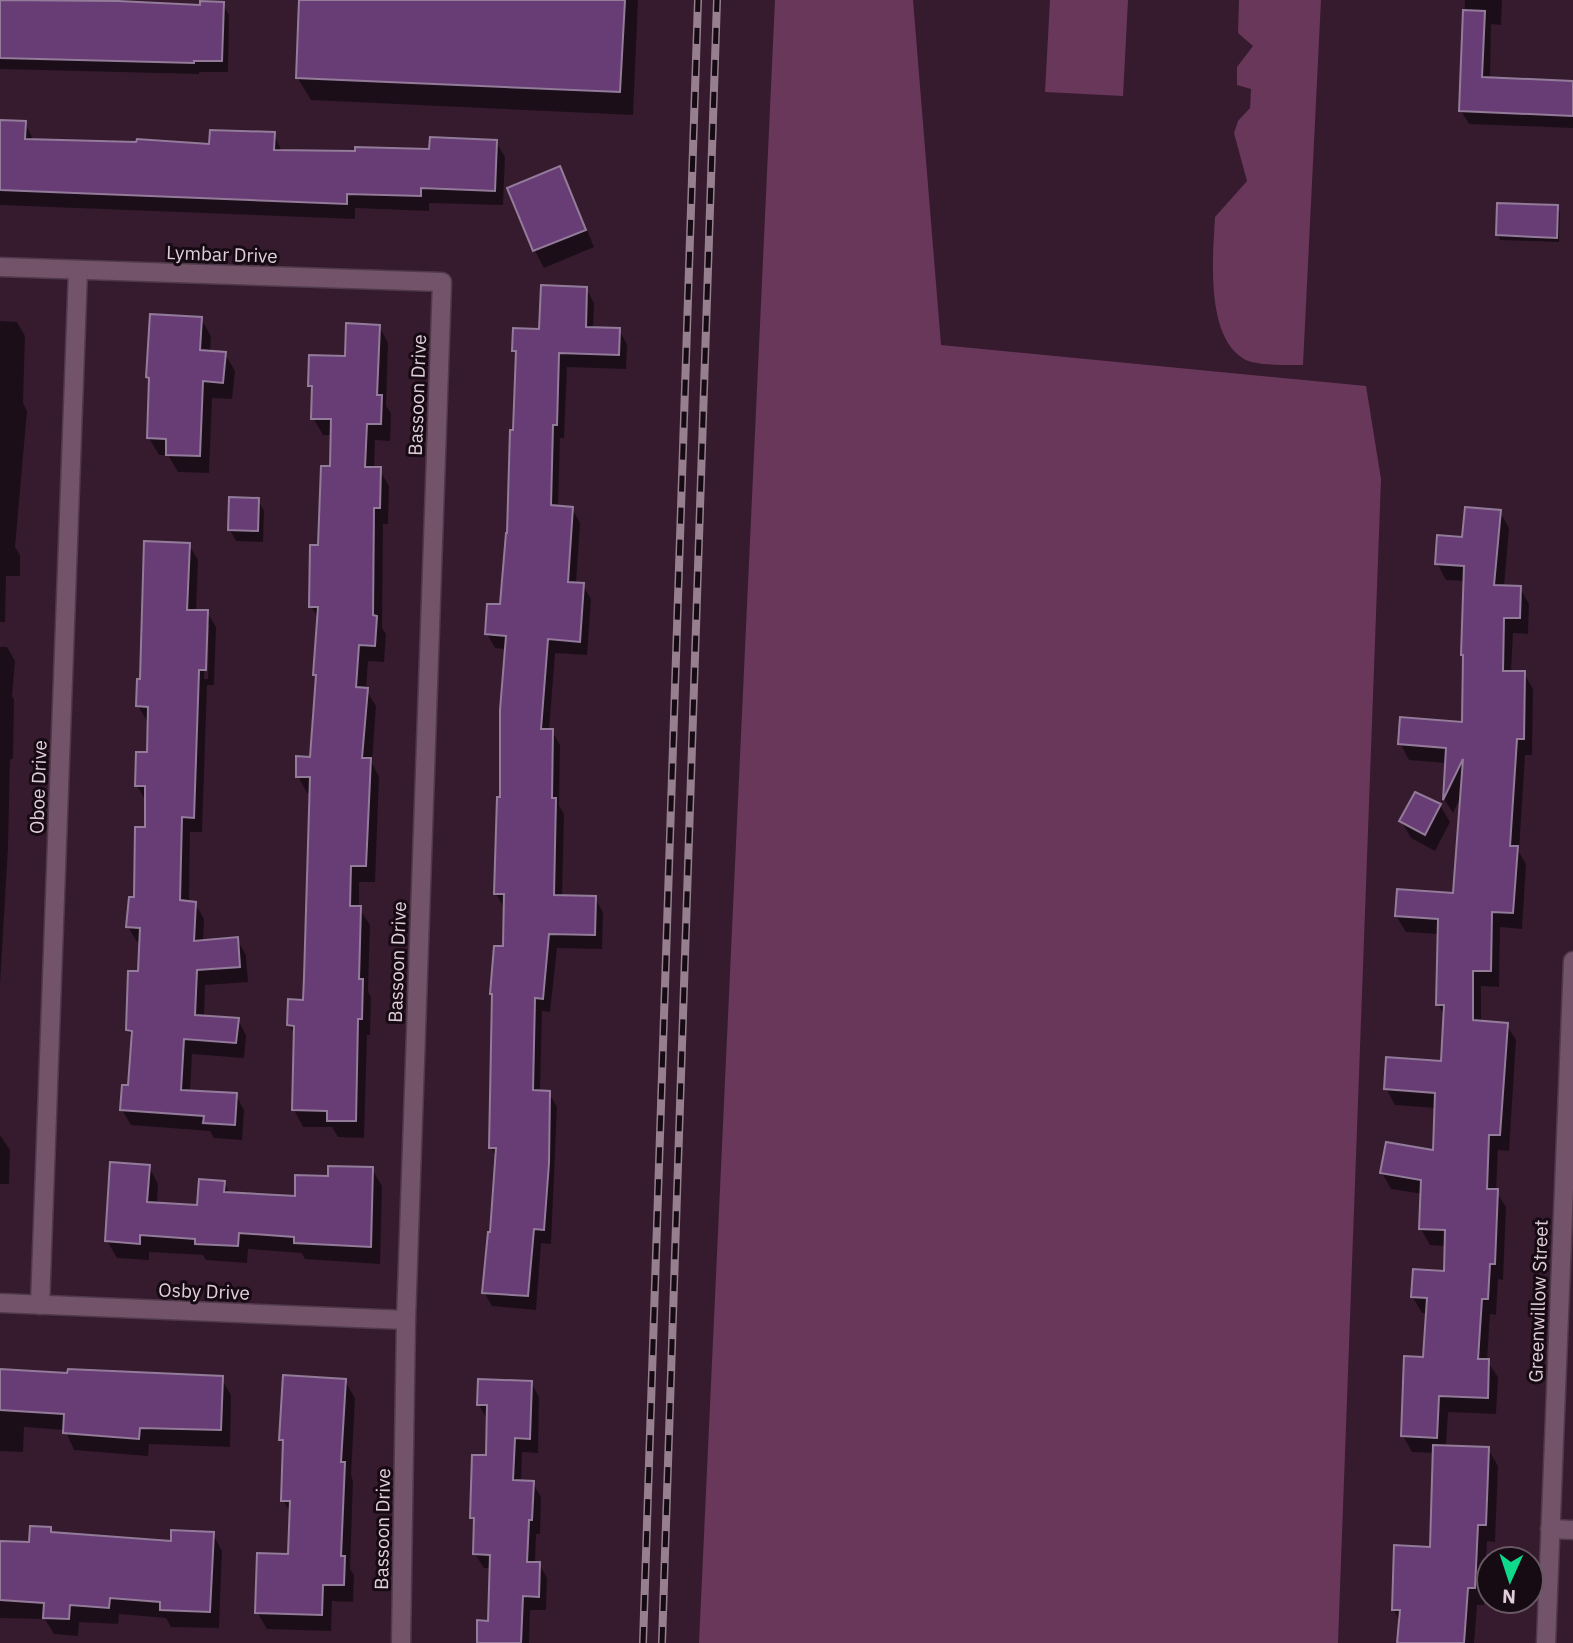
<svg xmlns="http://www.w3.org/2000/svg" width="1573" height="1643" viewBox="0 0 1573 1643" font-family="'IBM Plex Sans',sans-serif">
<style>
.green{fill:#68375a}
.shadow{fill:#0007;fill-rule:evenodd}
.building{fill:#683d75;stroke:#937b9a;stroke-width:2}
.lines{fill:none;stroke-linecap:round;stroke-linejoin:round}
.street-casing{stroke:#50394a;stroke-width:21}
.street{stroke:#725369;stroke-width:18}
.rail-casing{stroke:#96808f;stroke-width:8}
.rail{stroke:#160a13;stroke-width:5;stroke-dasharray:16;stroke-linecap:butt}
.labels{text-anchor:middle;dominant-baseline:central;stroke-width:6;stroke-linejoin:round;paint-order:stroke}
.street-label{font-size:19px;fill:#e1ceda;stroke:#160a13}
</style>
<rect width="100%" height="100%" fill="#361b2f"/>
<!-- green -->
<g class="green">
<path d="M775,0H913L941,345L1366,386L1381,479L1338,1643H699Z"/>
<path d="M1050,0H1128L1123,96L1045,92Z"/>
<path d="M1239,0H1321L1303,365C1288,365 1256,366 1244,359C1205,336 1213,256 1215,217L1247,181L1234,133L1238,121L1250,108L1251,89L1237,85V67L1253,46L1238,33Z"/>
</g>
<!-- shadow -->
<g class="shadow">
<path d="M0,0L202,7L223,4L229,15L228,72H199V74L0,69Z"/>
<path d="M301,0H638L633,115L311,100L297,77Z"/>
<path d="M1465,0H1502L1501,25L1491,24L1490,79L1573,82V128L1469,124L1461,111Z"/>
<path d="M0,122L25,123L34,141L211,146L274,134L282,152L431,151L496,142L505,157L503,205L429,203V211L355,208V219L0,205Z"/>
<path d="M559,169L569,186L594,247L544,268L535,251L509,189Z"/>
<path d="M1557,207L1560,212L1559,242L1500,240L1498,235Z"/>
<path d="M586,288L594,303L593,329L619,330L627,344L626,369L567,367L564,438H560L558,507L572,508L580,523L576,584L583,585L591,599L587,655L555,653L549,731H552L560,745L559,806L564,814L562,897L595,898L603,912L602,949L557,948L550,1012L542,1011L540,1092L549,1093L557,1107L551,1244L541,1243L536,1310L492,1306L484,1292L492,1234L497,1159L491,1147L494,997L491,993L505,948L504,908L496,894L506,649L495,648L487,634L502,606L515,432L517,357L514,351L540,331Z"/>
<path d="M201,319L211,336L210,353L225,354L235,371L232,399L212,398L209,473L178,472L168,455H159L149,438L151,383L147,377Z"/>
<path d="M0,321L17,322L25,336L23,403L27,411L15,547L20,555V576H6L5,622H0Z"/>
<path d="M379,326L388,343L386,406L391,413L390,441L375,440L374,469H379L389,486L388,524H383L382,628L386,634L384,662L368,661L366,690L376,706L372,763L379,777L375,882H359V908L370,925L368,992L371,997L370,1035H367L364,1138L338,1137L332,1127H303L294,1110L296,1036L289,1025L305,1002L311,793H307L298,776L311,759L318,680L315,675L319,620L311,606L331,468L332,435H323L313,418L314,392L310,386L347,358Z"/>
<path d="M258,500L264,511L263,542L236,541L230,530Z"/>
<path d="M1500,512L1509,528L1504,587L1520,588L1529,604L1528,634L1513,633L1511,673H1524L1533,689L1532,755H1525L1519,852L1526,864L1522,929L1500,927L1499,987L1481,986V1023L1506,1024L1516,1040L1509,1151L1498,1150L1496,1191L1506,1207L1503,1280L1498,1279L1496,1315L1490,1314L1487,1361L1498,1377L1496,1414L1448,1412L1446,1447L1488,1449L1498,1466L1495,1542L1487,1541L1484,1605H1477L1474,1643H1399L1400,1622L1393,1609L1432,1548L1435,1453L1412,1452L1403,1436L1425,1359L1427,1313H1422L1412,1296L1445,1273L1446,1246L1430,1245L1421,1229L1423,1194L1391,1189L1382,1173L1434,1152L1436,1108L1395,1105L1386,1088L1442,1063L1445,1017L1438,1004L1439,934L1406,932L1396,916L1455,895L1462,794L1453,813L1444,799L1447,763L1409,760L1400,743L1463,723L1465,659L1462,655L1465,581L1446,580L1437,563L1464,539Z"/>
<path d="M189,545L198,560L196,612H207L216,627L214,685H207L202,832H190L189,903H195L204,919L203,942L237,939L246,955L248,982L205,985L204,1017L238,1020L246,1035L244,1058L192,1054L190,1092L236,1095L244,1110L242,1140L214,1138L210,1131L131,1125L122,1110L130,1087L133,1039L128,1030L139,973L141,942H137L128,927L135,899L147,829L146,801L137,786L148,754L149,721H147L138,706L141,680ZM206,625H209L208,679H204Z"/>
<path d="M0,647H7L15,661L12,696L14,700L13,759H10L8,848L0,985Z"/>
<path d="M1440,805L1450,822L1435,851L1411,838L1401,821Z"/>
<path d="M0,1135L10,1150L9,1184H0Z"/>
<path d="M149,1167L158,1184L157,1204L199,1207L224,1182L230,1194L296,1198L330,1178L372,1169L382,1186L380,1264L305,1259L302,1253L248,1249L247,1263L206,1260L203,1255L149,1252V1260L117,1258L107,1241Z"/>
<path d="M0,1371L221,1378L231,1395L230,1447L149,1444L148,1456L74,1450L65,1430L24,1427L23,1452L0,1451Z"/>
<path d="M345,1381L355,1398L351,1475L353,1481L350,1569L354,1575L353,1602L332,1601L331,1631L267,1629L257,1612L289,1556L291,1514L283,1500L285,1446L281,1439Z"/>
<path d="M531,1382L539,1397L538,1453L522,1452L521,1482L533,1483L541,1497L540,1534H536L535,1564H539L547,1578L546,1610H530L529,1643H478L490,1622L492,1568H484L475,1554L476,1524L472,1518L488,1457L487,1419L479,1405Z"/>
<path d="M50,1528L53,1534L172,1543L213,1534L222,1551L219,1628L171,1627L166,1618L119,1614L118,1624L79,1622L78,1636L54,1634L45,1619L0,1618V1543L31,1544Z"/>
</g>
<!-- building -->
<g class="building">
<path d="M0,0L118,1L200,5V1L224,2L222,61H194V63L0,58Z"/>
<path d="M299,0H625L620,92L296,78Z"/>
<path d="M1463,10L1485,11L1482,77L1573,81V116L1459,111Z"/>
<path d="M0,120L26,121L25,139L136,142L137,139L209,144L210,130L275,132L274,150L355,151V147L429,149L430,137L497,140L495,191L421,188V196L347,194V204L0,190Z"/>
<path d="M560,166L586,230L533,251L507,188Z"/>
<path d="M1497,203L1558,205L1557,238L1496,235Z"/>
<path d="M541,285L587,287L586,327L620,328L619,355L559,353L557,425H553L551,505L573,507L568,582L584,583L580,642L548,639L541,729H553L552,798H556L554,895L596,896L595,935L549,934L543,999L535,998L533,1090L550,1091L549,1163L544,1230L534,1229L528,1296L482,1293L488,1232H490L496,1148H489L492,994H490L494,946H503L504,894H494L497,797H500V710L506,636L485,634L487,604H500L506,533H507L510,430H513L516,351H512L513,328L539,329Z"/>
<path d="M150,314L202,317L200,350L226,352L223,383L203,381L200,456L166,455V439L147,438L149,378L146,377Z"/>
<path d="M346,323L380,325L377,395H382L381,424H367L365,467H381L380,508H374L373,615L377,616L375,646L359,645L356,687L368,688L362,758H371L366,866H351L350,906H361L359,979H363L362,1019H358L356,1121H327V1111L292,1110L294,1026L287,1025L288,999L303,1000L304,977L310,777H296V756L310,757L316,675H313L318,607H309L310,545H318L321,466H330L331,419H311L312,386H308L309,355L345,356Z"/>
<path d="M229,497L259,498L258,531L228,530Z"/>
<path d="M1465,507L1501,510L1494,585L1521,586L1520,618H1504L1503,671H1525L1524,739H1517L1510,846H1518L1513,913L1492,912L1491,971H1473V1020L1508,1023L1500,1135H1489L1487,1189H1498L1495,1264H1490L1488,1299H1482L1478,1359H1489L1488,1398L1439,1396L1437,1438L1401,1436L1404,1356L1423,1357L1427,1298L1411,1297L1413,1269L1444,1271L1445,1230L1419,1229L1421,1180L1380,1173L1386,1142L1433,1150L1435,1093L1384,1089L1386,1057L1441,1061L1444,1005H1436L1438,919L1395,916L1397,889L1453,893L1463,759L1443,800L1446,748L1398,744L1400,717L1462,722L1463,655H1461L1464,566L1435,564L1437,535L1462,537Z"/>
<path d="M144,541L190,543L187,610H208L206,670H199L194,818L182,817L180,900L196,902L194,941L238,937L240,967L197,970L195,1015L239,1018L236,1043L184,1039L181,1090L237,1093L235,1125L203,1123L204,1116L120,1110L122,1085H128L132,1031L126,1030L128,971H138L140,928L126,927L129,897H134L135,827H145V786H135L136,752H147L148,707L136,706L137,679H140Z"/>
<path d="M1415,792L1441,804L1425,835L1399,821Z"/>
<path d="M110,1162L150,1165L147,1202L197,1205L199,1179L225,1181L224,1192L295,1196V1175L328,1176V1166L373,1167L371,1247L294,1243V1237L239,1233L238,1246L195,1244V1239L140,1235V1244L105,1241Z"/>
<path d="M0,1369L67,1373L68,1369L223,1376L221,1430L140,1428L139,1439L63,1433L64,1414L0,1410Z"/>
<path d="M283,1375L346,1379L341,1462H345L341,1556H345L344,1585H323L322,1615L255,1613L257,1553L288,1554L290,1501H281L283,1440H279Z"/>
<path d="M478,1379L532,1381L530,1439L515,1438L513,1480L534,1481L532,1520H529L527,1562H540L539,1597L523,1596L521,1643H477V1620L488,1621L490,1555L473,1554L474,1518H470L472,1455H486L487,1405H477Z"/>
<path d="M1433,1445L1489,1447L1486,1525H1478L1475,1588H1468L1464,1643H1397L1400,1610H1392L1394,1545L1430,1547Z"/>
<path d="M30,1526L51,1527V1532L171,1541V1530L214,1532L210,1612L160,1610V1602L110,1598L109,1608L70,1605L69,1619L43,1618L44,1603L0,1600V1541L29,1542Z"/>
</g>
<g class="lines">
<defs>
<g id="street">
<path d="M0,267L442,282L406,1320L401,1643"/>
<path d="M0,1303L406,1320"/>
<path d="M40,1305L78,270"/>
<path d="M1550,1529L1573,1530"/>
<path d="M1546,1643L1573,961"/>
</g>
</defs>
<!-- street casing -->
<use href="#street" class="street-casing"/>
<!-- street -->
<use href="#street" class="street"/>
<defs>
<g id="rail">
<path d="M643,1643L698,0"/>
<path d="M662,1643L717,0"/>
</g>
</defs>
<!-- rail casing -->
<use href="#rail" class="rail-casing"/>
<!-- rail -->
<use href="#rail" class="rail"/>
</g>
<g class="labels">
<!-- street labels -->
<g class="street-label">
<text transform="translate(222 254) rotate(2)">Lymbar Drive</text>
<text transform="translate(417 395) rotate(-88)">Bassoon Drive</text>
<text transform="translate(38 787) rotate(-88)">Oboe Drive</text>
<text transform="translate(397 962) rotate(-88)">Bassoon Drive</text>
<text transform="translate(204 1291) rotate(2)">Osby Drive</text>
<text transform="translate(1538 1301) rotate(-88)">Greenwillow Street</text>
<text transform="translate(382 1529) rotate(-89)">Bassoon Drive</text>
</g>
</g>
<!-- north arrow -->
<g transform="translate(1510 1580) rotate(183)"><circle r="33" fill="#160a13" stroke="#675863" stroke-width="2"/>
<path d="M0-5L12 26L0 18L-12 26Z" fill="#0fd98a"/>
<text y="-10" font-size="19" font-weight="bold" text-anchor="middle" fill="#e1ceda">N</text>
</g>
</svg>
